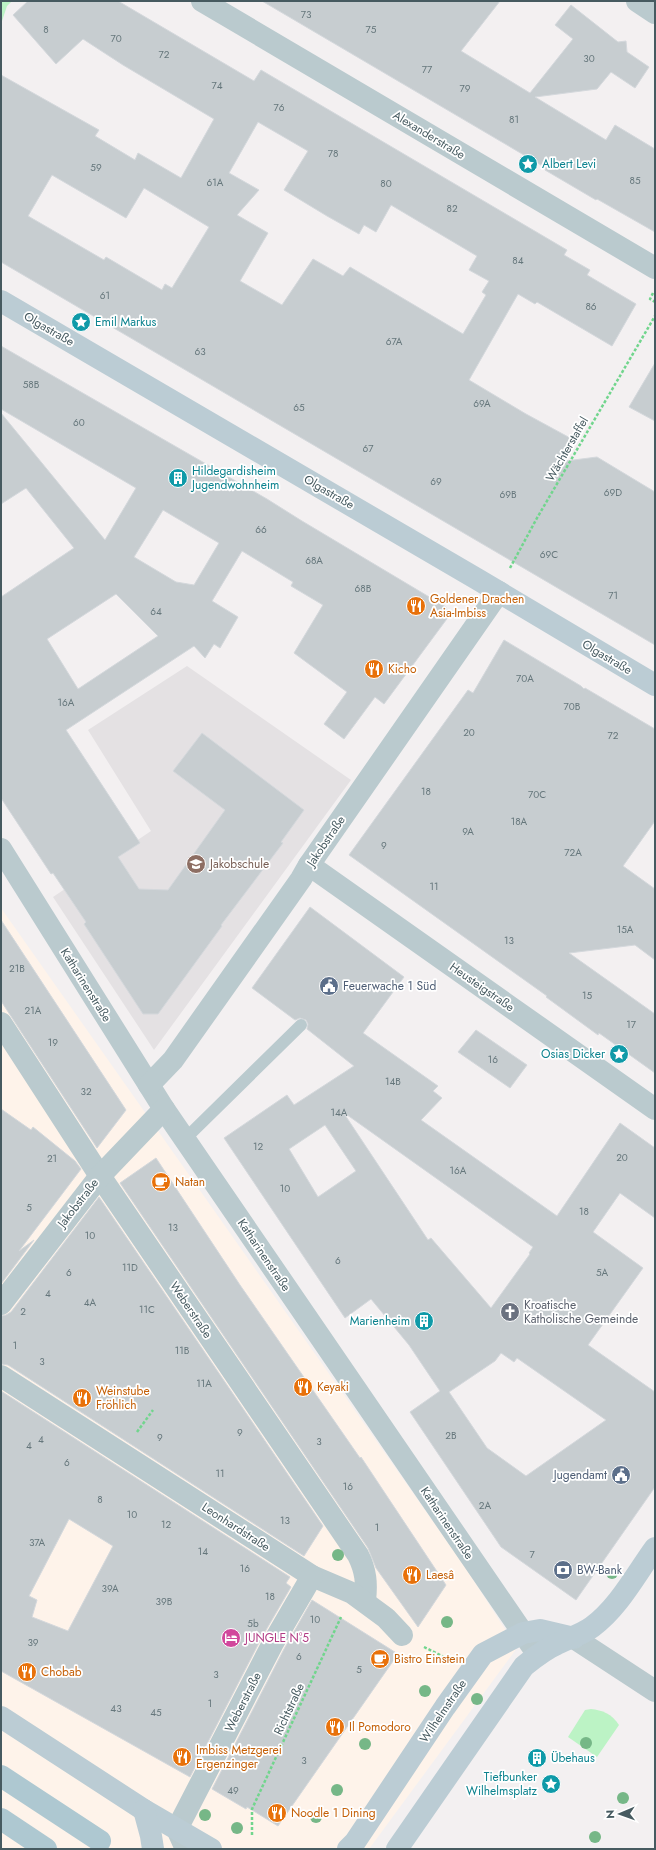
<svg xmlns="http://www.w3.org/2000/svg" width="656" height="1850" viewBox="0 0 656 1850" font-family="Jost,sans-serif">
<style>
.commercial{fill:#fef3ea}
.education{fill:#e4e1e3}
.green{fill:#bcf3c5}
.building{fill:#c7cdd0;stroke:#d4d8dc;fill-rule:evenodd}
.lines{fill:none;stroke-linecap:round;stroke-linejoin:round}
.path{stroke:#71d58d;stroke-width:2.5;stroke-dasharray:3 2;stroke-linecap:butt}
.lane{stroke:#bacace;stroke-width:12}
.street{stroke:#bacace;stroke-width:22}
.secondary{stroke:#bbccd4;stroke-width:22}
.primary{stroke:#aec8d1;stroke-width:22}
.tree{fill:#76b787}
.labels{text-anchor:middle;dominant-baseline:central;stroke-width:3.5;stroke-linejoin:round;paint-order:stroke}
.number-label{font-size:10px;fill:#66777c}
.street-label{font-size:12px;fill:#465a60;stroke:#fff}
.culture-label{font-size:12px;fill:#0d838f;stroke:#fff;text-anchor:start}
.food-label{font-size:12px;fill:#c56008;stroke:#fff;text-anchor:start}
.education-label{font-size:12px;fill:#785e54;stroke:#fff;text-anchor:start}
.service-label{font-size:12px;fill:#4e5e75;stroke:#fff;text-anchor:start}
.worship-label{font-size:12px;fill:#5b616d;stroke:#fff;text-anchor:start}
.hotel-label{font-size:12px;fill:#b23c85;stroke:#fff;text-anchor:start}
</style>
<rect width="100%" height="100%" fill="#f3f0f1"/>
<!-- commercial -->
<path class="commercial" d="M1,908L463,1564L517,1648L369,1849H1Z"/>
<!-- education -->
<path class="education" d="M187,666L351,780L154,1050L53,897L151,831L88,730Z"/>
<!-- green -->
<g class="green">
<path d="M1,1H12L7,6L1,24Z"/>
<path d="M591,1709C602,1710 612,1714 619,1725L597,1757L568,1737L585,1710Z"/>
</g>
<!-- building -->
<g class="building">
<path d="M28,1H118L254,81L261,70L567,250L564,255L590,270L587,275L636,304L612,346L537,302L535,304L518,294L469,380L526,414L572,439L558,462L597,457L655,492V645L1,262V75L99,130L95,136L135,160L138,153L181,178L214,119L123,65L83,39L56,64L13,15ZM258,122L308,151L284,190L327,216L359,234L364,225L376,232L391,205L477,256L469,270L489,281L482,292L486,295L463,334L350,267L343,276L313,259L282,305L240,281L268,233L237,215L259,190L229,173ZM52,175L126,218L144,188L209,227L172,288L165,284L162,290L106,257L104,260L28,216Z"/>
<path d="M262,1H500L461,51L530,93L573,39L555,25L571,5L618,42L626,41L627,52L649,67L635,88L611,72L597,89L535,97L606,140L615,125L655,149V232L597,199L596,200L545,170L546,168Z"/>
<path d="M1,346L267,499L302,521L446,607L449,616L384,704L375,697L344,739L324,724L347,692L294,653L323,605L291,586L293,582L242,551L212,601L238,617L220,648L214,644L205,658L194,646L66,730L140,843L118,857L139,889L168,890L225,810L173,771L202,733L304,810L281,842L283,843L221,925L222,926L158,1014H143L84,924L86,922L53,873L51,874L1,798V597L74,548L26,488L1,504V413L105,540L136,488L1,409ZM163,510L219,543L194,585L176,582L134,557ZM116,594L158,636L78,689L47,639Z"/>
<path d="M655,363V421L629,407Z"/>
<path d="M504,640L581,686L584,689L585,688L655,729V821L623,866L655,889V960L635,945L569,953L655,1014V1073L599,1033L598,1035L546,997L547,996L349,855L468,690L473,693Z"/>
<path d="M310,907L404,977L363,1033L438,1086L433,1091L442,1098L421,1120L557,1216L620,1123L655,1148V1218L620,1193L593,1232L643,1268L588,1345L655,1392V1487L576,1600L501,1547L410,1412L440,1391L409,1345L371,1299L345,1318L224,1138L287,1095L294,1105L354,1066L307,1029L308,1024L306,1020L300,1018L295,1020L252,988ZM343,1112L533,1247L529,1253L530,1254L491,1308L431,1238L428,1240ZM325,1125L356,1171L318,1197L289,1149ZM501,1353L514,1362L517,1358L606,1420L526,1476L487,1448L449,1392L495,1361Z"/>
<path d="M1,920L126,1110L97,1148L1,1001Z"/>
<path d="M476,1030L527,1065L510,1088L458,1052Z"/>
<path d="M1,1109L31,1130L33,1127L75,1161L81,1169L19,1251L34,1240L1,1284Z"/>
<path d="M156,1158L240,1285L360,1458L361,1457L446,1585L418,1627L376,1568L368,1548L120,1183Z"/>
<path d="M99,1197L323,1526L304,1556L8,1365L1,1364V1316L6,1315L11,1312Z"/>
<path d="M1,1391L290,1577L286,1583L291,1587L262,1637L190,1777L1,1671ZM69,1519L113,1546L68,1631L32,1617L37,1600L29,1596Z"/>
<path d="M312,1600L398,1654L278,1826L247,1807L246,1809L212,1789L284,1649Z"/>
</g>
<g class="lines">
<!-- path -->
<g class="path">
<path d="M653,293L650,299L655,302"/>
<path d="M510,568L537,518L655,316"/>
<path d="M137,1432L153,1410"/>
<path d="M424,1647L448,1659"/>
<path d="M252,1835V1809L341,1617"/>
</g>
<!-- lane -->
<path class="lane" d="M185,1139L301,1025"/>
<!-- street -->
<g class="street">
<path d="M202,1L655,268"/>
<path d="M637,1L655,13"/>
<path d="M1,849L164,1109L538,1655"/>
<path d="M309,865L655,1109"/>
<path d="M1,1023L100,1176L358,1555C366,1571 367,1583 365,1601"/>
<path d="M149,1085L173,1060L301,879L309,865L499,592"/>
<path d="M1,1304L100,1176L164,1109"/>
<path d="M1,1376L312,1576L352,1593L386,1618L402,1635"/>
<path d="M574,1638L655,1691"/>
<path d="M186,1849L177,1829L273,1643L312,1576"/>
</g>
<!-- secondary -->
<g class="secondary">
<path d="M1,301L477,579L655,685"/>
<path d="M1,1717L144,1810L211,1849"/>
<path d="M144,1810L151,1836L153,1849"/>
<path d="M348,1849L355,1842L445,1707L483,1654L523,1633L540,1630L574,1638"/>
<path d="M397,1849L524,1666C534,1658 545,1649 557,1644C569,1638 581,1635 592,1627C619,1607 636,1574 655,1548"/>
</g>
<!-- primary -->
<g class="primary">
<path d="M1,1776L100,1841"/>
<path d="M1,1819L46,1849"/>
</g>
</g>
<!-- trees -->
<g class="tree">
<circle cx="338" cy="1555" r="6"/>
<circle cx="612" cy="1573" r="6"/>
<circle cx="447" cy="1622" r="6"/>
<circle cx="425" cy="1691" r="6"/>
<circle cx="477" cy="1699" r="6"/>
<circle cx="586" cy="1743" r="6"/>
<circle cx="365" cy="1744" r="6"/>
<circle cx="337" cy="1790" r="6"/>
<circle cx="623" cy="1798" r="6"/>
<circle cx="205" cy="1815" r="6"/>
<circle cx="316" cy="1817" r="6"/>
<circle cx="237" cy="1828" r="6"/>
<circle cx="595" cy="1837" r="6"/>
</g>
<!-- icons -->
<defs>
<symbol id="sight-disc" viewBox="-11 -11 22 22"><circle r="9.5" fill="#0f9aa8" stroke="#fff"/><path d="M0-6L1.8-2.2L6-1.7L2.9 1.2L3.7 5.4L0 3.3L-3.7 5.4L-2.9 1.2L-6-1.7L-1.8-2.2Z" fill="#fff"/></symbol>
<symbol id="building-disc" viewBox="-11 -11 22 22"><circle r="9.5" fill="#0f9aa8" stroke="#fff"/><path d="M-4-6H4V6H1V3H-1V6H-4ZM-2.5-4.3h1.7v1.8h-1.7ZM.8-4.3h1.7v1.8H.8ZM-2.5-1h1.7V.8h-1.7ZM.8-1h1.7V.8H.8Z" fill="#fff"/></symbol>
<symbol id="restaurant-disc" viewBox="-11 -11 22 22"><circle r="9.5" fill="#e8710a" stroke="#fff"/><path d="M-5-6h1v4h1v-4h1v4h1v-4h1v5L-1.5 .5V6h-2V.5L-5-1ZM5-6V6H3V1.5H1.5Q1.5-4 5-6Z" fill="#fff"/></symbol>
<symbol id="school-disc" viewBox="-11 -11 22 22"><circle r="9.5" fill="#8d6e63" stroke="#fff"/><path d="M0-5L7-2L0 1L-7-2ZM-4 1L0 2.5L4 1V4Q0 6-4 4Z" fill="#fff"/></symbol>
<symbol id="civic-disc" viewBox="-11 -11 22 22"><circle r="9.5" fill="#5c6f8a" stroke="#fff"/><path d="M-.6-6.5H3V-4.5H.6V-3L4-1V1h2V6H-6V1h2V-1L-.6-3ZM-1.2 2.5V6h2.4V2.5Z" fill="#fff"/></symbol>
<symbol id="cafe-disc" viewBox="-11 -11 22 22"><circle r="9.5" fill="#e8710a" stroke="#fff"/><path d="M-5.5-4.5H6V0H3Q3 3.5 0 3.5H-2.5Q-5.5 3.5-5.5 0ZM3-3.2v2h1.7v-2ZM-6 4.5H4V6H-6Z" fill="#fff"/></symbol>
<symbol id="church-disc" viewBox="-11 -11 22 22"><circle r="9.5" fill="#6b7280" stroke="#fff"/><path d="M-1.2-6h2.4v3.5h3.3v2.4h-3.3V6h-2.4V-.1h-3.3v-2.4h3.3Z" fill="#fff"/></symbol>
<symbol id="bank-disc" viewBox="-11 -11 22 22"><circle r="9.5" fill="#5c6f8a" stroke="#fff"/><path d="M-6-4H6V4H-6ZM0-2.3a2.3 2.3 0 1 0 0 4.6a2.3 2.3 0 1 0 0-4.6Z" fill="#fff"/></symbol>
<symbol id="hotel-disc" viewBox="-11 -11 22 22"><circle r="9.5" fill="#d1479c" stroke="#fff"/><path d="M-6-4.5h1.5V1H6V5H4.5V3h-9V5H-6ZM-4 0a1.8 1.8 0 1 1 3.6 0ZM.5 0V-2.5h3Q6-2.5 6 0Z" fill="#fff"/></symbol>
</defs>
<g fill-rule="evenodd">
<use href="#sight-disc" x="517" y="153" width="22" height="22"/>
<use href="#sight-disc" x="70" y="311" width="22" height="22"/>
<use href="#building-disc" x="167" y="467" width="22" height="22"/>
<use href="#restaurant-disc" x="405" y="595" width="22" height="22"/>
<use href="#restaurant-disc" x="363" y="658" width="22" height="22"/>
<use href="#school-disc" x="185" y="853" width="22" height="22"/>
<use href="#civic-disc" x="318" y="975" width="22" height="22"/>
<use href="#sight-disc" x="608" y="1043" width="22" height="22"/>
<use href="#cafe-disc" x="150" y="1171" width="22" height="22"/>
<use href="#church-disc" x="499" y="1301" width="22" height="22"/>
<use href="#building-disc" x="413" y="1310" width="22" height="22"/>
<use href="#restaurant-disc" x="292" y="1376" width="22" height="22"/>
<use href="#restaurant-disc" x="71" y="1387" width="22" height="22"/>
<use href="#civic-disc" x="610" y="1464" width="22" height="22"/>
<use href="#bank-disc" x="552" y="1559" width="22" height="22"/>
<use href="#restaurant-disc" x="401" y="1564" width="22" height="22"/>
<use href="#hotel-disc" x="220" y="1627" width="22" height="22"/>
<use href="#cafe-disc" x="369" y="1648" width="22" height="22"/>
<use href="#restaurant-disc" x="16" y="1661" width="22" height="22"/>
<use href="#restaurant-disc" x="324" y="1716" width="22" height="22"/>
<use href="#restaurant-disc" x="171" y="1746" width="22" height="22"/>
<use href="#building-disc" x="526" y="1747" width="22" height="22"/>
<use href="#sight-disc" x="540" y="1773" width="22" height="22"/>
<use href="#restaurant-disc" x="266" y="1802" width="22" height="22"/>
</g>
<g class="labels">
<!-- number labels -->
<g class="number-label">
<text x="306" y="14">73</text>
<text x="46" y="29">8</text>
<text x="371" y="29">75</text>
<text x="116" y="38">70</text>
<text x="164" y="54">72</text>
<text x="589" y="58">30</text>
<text x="427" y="69">77</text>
<text x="217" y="85">74</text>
<text x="465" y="88">79</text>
<text x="279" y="107">76</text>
<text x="514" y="119">81</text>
<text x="333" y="153">78</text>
<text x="96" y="167">59</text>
<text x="635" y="180">85</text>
<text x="215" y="182">61A</text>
<text x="386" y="183">80</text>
<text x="452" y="208">82</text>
<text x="518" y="260">84</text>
<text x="105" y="295">61</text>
<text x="591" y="306">86</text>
<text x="394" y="341">67A</text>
<text x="200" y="351">63</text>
<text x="31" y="384">58B</text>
<text x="482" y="403">69A</text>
<text x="299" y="407">65</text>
<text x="79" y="422">60</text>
<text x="368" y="448">67</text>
<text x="436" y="481">69</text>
<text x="613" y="492">69D</text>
<text x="508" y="494">69B</text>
<text x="261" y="529">66</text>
<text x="549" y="554">69C</text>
<text x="314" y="560">68A</text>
<text x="363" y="588">68B</text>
<text x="613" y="595">71</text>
<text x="156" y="611">64</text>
<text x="525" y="678">70A</text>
<text x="66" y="702">16A</text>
<text x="572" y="706">70B</text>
<text x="469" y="732">20</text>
<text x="613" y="735">72</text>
<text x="426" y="791">18</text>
<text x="537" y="794">70C</text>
<text x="519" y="821">18A</text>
<text x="468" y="831">9A</text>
<text x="384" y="845">9</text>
<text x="573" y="852">72A</text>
<text x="434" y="886">11</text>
<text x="625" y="929">15A</text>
<text x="509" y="940">13</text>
<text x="17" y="968">21B</text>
<text x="587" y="995">15</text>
<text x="33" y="1010">21A</text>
<text x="631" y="1024">17</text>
<text x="53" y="1042">19</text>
<text x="493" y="1059">16</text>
<text x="393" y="1081">14B</text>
<text x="86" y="1091">32</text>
<text x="339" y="1112">14A</text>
<text x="258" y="1146">12</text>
<text x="622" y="1157">20</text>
<text x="52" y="1158">21</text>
<text x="458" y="1170">16A</text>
<text x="285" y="1188">10</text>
<text x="29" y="1207">5</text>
<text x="584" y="1211">18</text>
<text x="173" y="1227">13</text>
<text x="90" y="1235">10</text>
<text x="338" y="1260">6</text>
<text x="130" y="1267">11D</text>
<text x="69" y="1272">6</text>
<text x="602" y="1272">5A</text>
<text x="48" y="1293">4</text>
<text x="90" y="1302">4A</text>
<text x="147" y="1309">11C</text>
<text x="23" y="1311">2</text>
<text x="15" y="1345">1</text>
<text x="182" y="1350">11B</text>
<text x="42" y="1361">3</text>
<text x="204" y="1383">11A</text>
<text x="240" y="1432">9</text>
<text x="451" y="1435">2B</text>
<text x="160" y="1437">9</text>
<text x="41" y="1439">4</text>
<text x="319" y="1441">3</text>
<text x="29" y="1445">4</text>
<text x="67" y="1462">6</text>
<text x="220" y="1473">11</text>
<text x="348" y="1486">16</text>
<text x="100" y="1499">8</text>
<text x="485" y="1505">2A</text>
<text x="132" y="1514">10</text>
<text x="285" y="1520">13</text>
<text x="166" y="1524">12</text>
<text x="377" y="1527">1</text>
<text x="37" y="1542">37A</text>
<text x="203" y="1551">14</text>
<text x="532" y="1554">7</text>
<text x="245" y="1568">16</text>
<text x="110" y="1588">39A</text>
<text x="270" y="1596">18</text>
<text x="164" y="1601">39B</text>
<text x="315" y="1619">10</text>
<text x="253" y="1623">5b</text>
<text x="33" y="1642">39</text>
<text x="299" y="1656">6</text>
<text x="359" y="1669">5</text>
<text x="216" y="1674">3</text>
<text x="210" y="1703">1</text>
<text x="116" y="1708">43</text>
<text x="156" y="1712">45</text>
<text x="304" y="1760">3</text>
<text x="233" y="1790">49</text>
</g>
<!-- street labels -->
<g class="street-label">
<text transform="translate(429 135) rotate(31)">Alexanderstraße</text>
<text transform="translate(49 329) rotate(30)">Olgastraße</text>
<text transform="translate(567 449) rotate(-60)">Wächterstaffel</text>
<text transform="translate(329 492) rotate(30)">Olgastraße</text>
<text transform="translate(607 657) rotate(31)">Olgastraße</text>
<text transform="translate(326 841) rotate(-56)">Jakobstraße</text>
<text transform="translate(86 985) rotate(58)">Katharinenstraße</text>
<text transform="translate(482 987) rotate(35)">Heusteigstraße</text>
<text transform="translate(78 1203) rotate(-52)">Jakobstraße</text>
<text transform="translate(264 1255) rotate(56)">Katharinenstraße</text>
<text transform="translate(191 1310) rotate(56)">Weberstraße</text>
<text transform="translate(447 1523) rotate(56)">Katharinenstraße</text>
<text transform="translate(236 1527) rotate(33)">Leonhardstraße</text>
<text transform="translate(243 1702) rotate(-63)">Weberstraße</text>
<text transform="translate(289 1709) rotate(-65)">Richtstraße</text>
<text transform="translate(443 1711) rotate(-56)">Wilhelmstraße</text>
</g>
<!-- culture labels -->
<g class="culture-label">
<text x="542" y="164">Albert Levi</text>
<text x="95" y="322">Emil Markus</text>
<text x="192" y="471">Hildegardisheim<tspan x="192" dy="14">Jugendwohnheim</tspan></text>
<text x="605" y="1054" text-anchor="end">Osias Dicker</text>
<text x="410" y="1321" text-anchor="end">Marienheim</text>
<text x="551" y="1758">Übehaus</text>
<text x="537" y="1777" text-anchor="end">Tiefbunker<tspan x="537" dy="14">Wilhelmsplatz</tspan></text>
</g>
<!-- food labels -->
<g class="food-label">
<text x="430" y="599">Goldener Drachen<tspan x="430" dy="14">Asia-Imbiss</tspan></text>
<text x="388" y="669">Kicho</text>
<text x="175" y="1182">Natan</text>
<text x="317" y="1387">Keyaki</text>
<text x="96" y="1391">Weinstube<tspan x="96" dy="14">Fröhlich</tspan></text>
<text x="426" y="1575">Laesâ</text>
<text x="394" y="1659">Bistro Einstein</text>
<text x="41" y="1672">Chobab</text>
<text x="349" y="1727">Il Pomodoro</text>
<text x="196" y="1750">Imbiss Metzgerei<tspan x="196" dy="14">Ergenzinger</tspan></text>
<text x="291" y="1813">Noodle 1 Dining</text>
</g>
<!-- education labels -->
<g class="education-label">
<text x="210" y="864">Jakobschule</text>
</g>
<!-- service labels -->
<g class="service-label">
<text x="343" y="986">Feuerwache 1 Süd</text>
<text x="607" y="1475" text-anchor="end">Jugendamt</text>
<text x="577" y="1570">BW-Bank</text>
</g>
<!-- worship labels -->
<g class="worship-label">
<text x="524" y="1305">Kroatische<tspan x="524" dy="14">Katholische Gemeinde</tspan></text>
</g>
<!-- hotel labels -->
<g class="hotel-label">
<text x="245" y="1638">JUNGLE N°5</text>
</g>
</g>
<!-- border -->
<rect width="656" height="1850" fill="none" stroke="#465a60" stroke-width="4"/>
<!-- north arrow -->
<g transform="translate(620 1814) rotate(268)" stroke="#ffffff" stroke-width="3" paint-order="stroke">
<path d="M0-3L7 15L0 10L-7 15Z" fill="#465a60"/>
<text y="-6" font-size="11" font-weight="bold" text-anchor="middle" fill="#465a60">N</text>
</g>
</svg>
